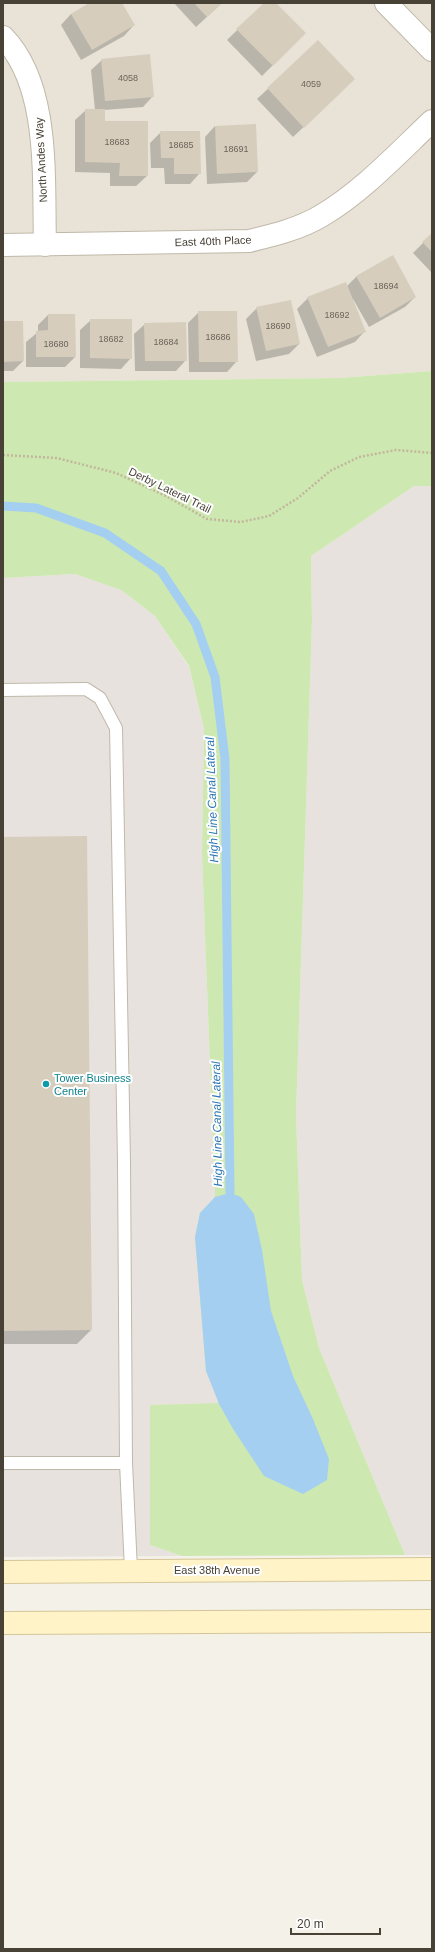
<svg xmlns="http://www.w3.org/2000/svg" width="435" height="1952" viewBox="0 0 435 1952" font-family="Helvetica,sans-serif">
<style>
.residential{fill:#e8e3d6}
.industrial{fill:#e7e2dd}
.green{fill:#cde9b1}
.water{fill:#a4cff1}
.shadow{fill:#0003}
.lines{fill:none;stroke-linecap:round;stroke-linejoin:round}
.stream{stroke:#a4cff1;stroke-width:9}
.building{fill:#d6cdbd}
.service-casing{stroke:#c0b9aa;stroke-width:14}
.minor-casing{stroke:#c0b9aa;stroke-width:24}
.tertiary-casing{stroke:#c0b9aa;stroke-width:24}
.secondary-casing{stroke:#d4c698;stroke-width:24}
.path{stroke:#c2b69b;stroke-width:2.5;stroke-dasharray:2 2;stroke-linecap:butt}
.service{stroke:#fff;stroke-width:12}
.minor{stroke:#fff;stroke-width:22}
.tertiary{stroke:#fff;stroke-width:22}
.secondary{stroke:#fff3c7;stroke-width:22}
.culture-dot{fill:#0f9aa8;stroke:#fff;stroke-width:1.5}
.labels{text-anchor:middle;dominant-baseline:central;stroke-width:4;stroke-linejoin:round;paint-order:stroke}
.number-label{font-size:9px;fill:#6c6558}
.street-label{font-size:11px;fill:#484236;stroke:#fff}
.culture-label{font-size:11px;fill:#0d838f;stroke:#fff;text-anchor:start}
.water-label{font-size:12px;font-style:italic;fill:#2e77b5;stroke:#fff}
</style>
<rect width="100%" height="100%" fill="#f4f1e8"/>
<!-- residential -->
<path class="residential" d="M3,3H432V371L340,378L3,382Z"/>
<!-- industrial -->
<g class="industrial">
<path d="M414,486H432V1555H405L319,1348L302,1280L296,1115L312,621L311,556Z"/>
<path d="M75,574L121,590L155,616L189,667L204,729L202,854L215,1197L200,1213L206,1371L219,1404L150,1405V1545L182,1556L3,1557V578Z"/>
</g>
<!-- green -->
<path class="green" d="M432,371V486H414L311,556L312,621L296,1115L302,1280L319,1348L405,1555L182,1556L150,1545V1405L219,1403L206,1371L195,1237L200,1213L215,1197L202,854L204,729L189,666L155,616L121,590L75,574L3,578V382L340,378Z"/>
<!-- water -->
<path class="water" d="M230,1193L241,1197L254,1214L262,1250L271,1311L293,1376L313,1419L329,1459L327,1480L303,1494L264,1476L233,1429L219,1404L206,1371L195,1237L200,1213L215,1197Z"/>
<!-- shadow -->
<g class="shadow">
<path d="M91,3H121L134,25L124,36L81,60L61,25L71,14Z"/>
<path d="M174,3H222L196,27Z"/>
<path d="M265,3H275L305,33L262,76L227,40Z"/>
<path d="M318,42L344,89L293,137L257,99Z"/>
<path d="M102,60L153,96L143,107L104,110V122L147,176L136,186H110V173L75,172V120L86,110H95L91,70Z"/>
<path d="M215,126L257,172L247,182L207,184L205,137Z"/>
<path d="M161,132L200,173L190,184H165L164,168H151L150,143Z"/>
<path d="M432,234V273L413,253Z"/>
<path d="M357,276L415,297L405,307L369,327L353,299L352,300L365,331L355,342L317,357L297,309L308,298L347,286Z"/>
<path d="M257,308L299,344L289,354L256,361L246,319Z"/>
<path d="M199,312L237,361L227,372H189L188,323Z"/>
<path d="M48,315H74L75,357L65,367H26V342L38,332V325Z"/>
<path d="M91,320L131,358L121,369L80,368V330Z"/>
<path d="M3,322L23,361L13,371H3Z"/>
<path d="M145,324L186,360L176,371H135L134,334Z"/>
<path d="M3,838L91,1330L77,1344H3Z"/>
</g>
<g class="lines">
<!-- stream -->
<path class="stream" d="M3,506L36,508L105,533L161,571L196,624L215,677L225,759L230,1193"/>
</g>
<!-- building -->
<g class="building">
<path d="M89,3H122L135,25L92,50L71,14Z"/>
<path d="M194,3H222L207,17Z"/>
<path d="M264,3H276L306,33L273,66L236,29Z"/>
<path d="M318,40L355,79L304,128L267,88Z"/>
<path d="M150,54L154,97L105,101L101,59Z"/>
<path d="M85,109H105V121H148V176H119L120,163L85,162Z"/>
<path d="M256,124L258,172L217,174L215,126Z"/>
<path d="M160,131H200L201,174H174V158H161Z"/>
<path d="M432,233V252L422,242Z"/>
<path d="M393,255L416,297L380,318L356,276Z"/>
<path d="M346,282L366,332L328,347L307,297Z"/>
<path d="M291,300L300,344L266,351L256,307Z"/>
<path d="M198,311H237L238,362H199Z"/>
<path d="M48,314H75L76,357H36V331L48,330Z"/>
<path d="M90,319H132V359L90,358Z"/>
<path d="M3,321H23L24,361L3,362Z"/>
<path d="M186,322L187,361H145L144,323Z"/>
<path d="M87,836L92,1330L3,1331V837Z"/>
</g>
<g class="lines">
<defs>
<g id="service">
<path d="M3,690L86,689L100,698L116,728L124,1161L126,1463H3"/>
<path d="M126,1463L131,1570"/>
</g>
<g id="minor">
<path d="M3,37C51,86 43,180 45,245"/>
<path d="M3,245L249,241C274,235 299,229 321,216C363,191 397,154 432,121"/>
</g>
<path id="tertiary" d="M386,3L432,50"/>
<g id="secondary">
<path d="M3,1572L432,1569"/>
<path d="M3,1623L432,1621"/>
</g>
</defs>
<!-- service casing -->
<use href="#service" class="service-casing"/>
<!-- minor casing -->
<use href="#minor" class="minor-casing"/>
<!-- tertiary casing -->
<use href="#tertiary" class="tertiary-casing"/>
<!-- secondary casing -->
<use href="#secondary" class="secondary-casing"/>
<!-- path -->
<path class="path" d="M3,455L57,458L116,473L166,496L207,519L241,522L269,516L298,498L330,471L359,457L396,450L432,453"/>
<!-- service -->
<use href="#service" class="service"/>
<!-- minor -->
<use href="#minor" class="minor"/>
<!-- tertiary -->
<use href="#tertiary" class="tertiary"/>
<!-- secondary -->
<use href="#secondary" class="secondary"/>
</g>
<!-- markers -->
<circle class="culture-dot" cx="46" cy="1084" r="4"/>
<g class="labels">
<!-- number labels -->
<g class="number-label">
<text x="128" y="78">4058</text>
<text x="311" y="84">4059</text>
<text x="117" y="142">18683</text>
<text x="181" y="145">18685</text>
<text x="236" y="149">18691</text>
<text x="386" y="286">18694</text>
<text x="337" y="315">18692</text>
<text x="278" y="326">18690</text>
<text x="218" y="337">18686</text>
<text x="111" y="339">18682</text>
<text x="166" y="342">18684</text>
<text x="56" y="344">18680</text>
</g>
<!-- street labels -->
<g class="street-label">
<text transform="translate(41 160) rotate(-93)">North Andes Way</text>
<text transform="translate(213 241) rotate(-2)">East 40th Place</text>
<text transform="translate(170 490) rotate(26)">Derby Lateral Trail</text>
<text x="217" y="1570">East 38th Avenue</text>
</g>
<!-- culture labels -->
<g class="culture-label">
<text x="54" y="1078">Tower Business<tspan x="54" dy="13">Center</tspan></text>
</g>
<!-- water labels -->
<g class="water-label">
<text transform="translate(212 800) rotate(-92)">High Line Canal Lateral</text>
<text transform="translate(217 1124) rotate(-91)">High Line Canal Lateral</text>
</g>
</g>
<!-- border -->
<rect width="435" height="1952" fill="none" stroke="#484236" stroke-width="8"/>
<!-- scale -->
<path d="M291 1928v6h89v-6" fill="none" stroke="#484236" stroke-width="2"/>
<text x="297" y="1928" font-size="12" fill="#484236" stroke="#ffffff" stroke-width="3" paint-order="stroke">20 m</text>
</svg>
